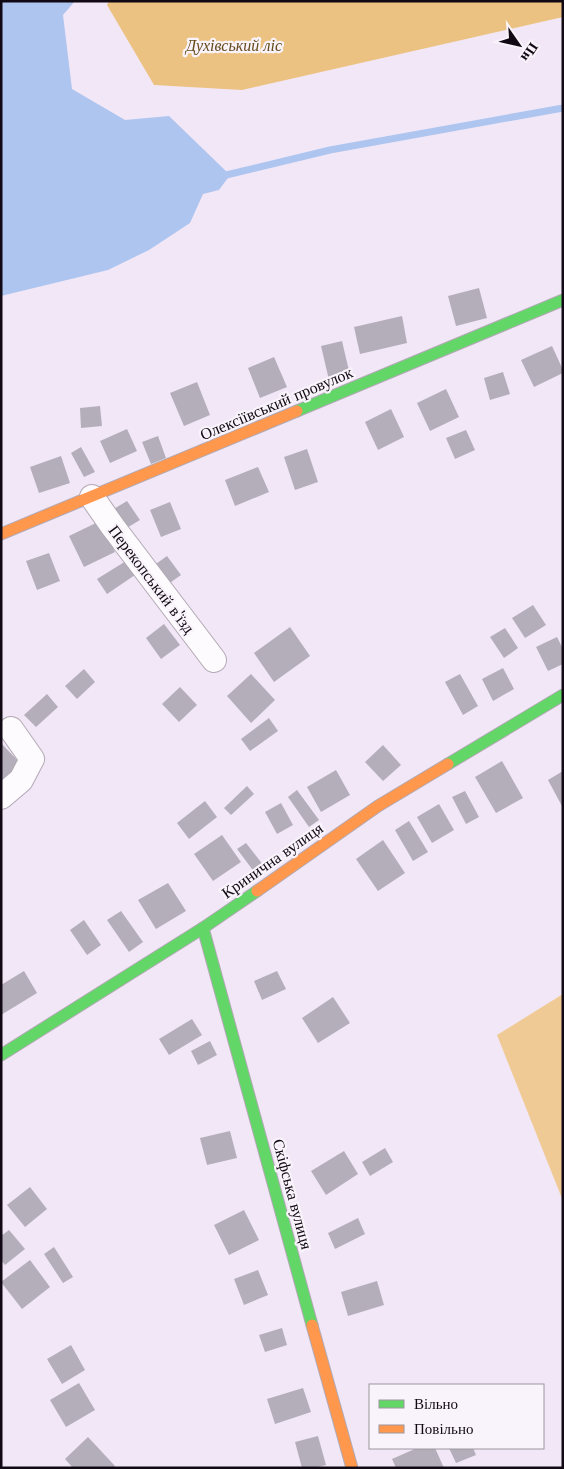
<svg xmlns="http://www.w3.org/2000/svg" width="564" height="1469" viewBox="0 0 564 1469" font-family="'Libre Baskerville',serif">
<style>
.green{fill:#f0ca95}
.forest{fill:#ebc281}
.water{fill:#aec5f0}
.lines{fill:none;stroke-linecap:round;stroke-linejoin:round}
.stream{stroke:#aec5f0;stroke-width:7}
.building{fill:#b4aebb}
.street-casing{stroke:#b2a9b5;stroke-width:26}
.fast-casing{stroke:#b2a9b5;stroke-width:13}
.slow-casing{stroke:#b2a9b5;stroke-width:13}
.street{stroke:#fdfbfe;stroke-width:24}
.fast{stroke:#63d668;stroke-width:11}
.slow{stroke:#ff974d;stroke-width:11}
.labels{text-anchor:middle;dominant-baseline:central;stroke-width:4.5;stroke-linejoin:round;paint-order:stroke}
.park-label{font-size:16px;font-style:italic;fill:#654a1c;stroke:#f9f4fb}
.street-label{font-size:16px;fill:#110914;stroke:#f9f4fb}
</style>
<rect width="100%" height="100%" fill="#f2e7f6"/>
<!-- green -->
<path class="green" d="M563,994V1201L497,1035Z"/>
<!-- forest -->
<path class="forest" d="M109,1H563V17L242,90L154,85L107,5Z"/>
<!-- water -->
<path class="water" d="M1,1H75L63,15L72,89L125,120L169,116L230,175L219,190L203,194L190,223L149,250L108,270L1,296Z"/>
<g class="lines">
<!-- stream -->
<path class="stream" d="M222,176L330,150L563,108"/>
</g>
<!-- building -->
<g class="building">
<path d="M479,288L487,318L456,326L448,296Z"/>
<path d="M402,316L407,343L360,354L354,327Z"/>
<path d="M342,341L350,375L329,380L321,346Z"/>
<path d="M552,346L563,370V373L534,387L521,360Z"/>
<path d="M274,357L287,387L260,398L248,368Z"/>
<path d="M503,372L510,394L490,400L484,378Z"/>
<path d="M197,382L210,415L184,426L170,393Z"/>
<path d="M446,389L459,417L430,431L417,403Z"/>
<path d="M100,406L102,426L81,428L80,408Z"/>
<path d="M391,409L404,437L378,450L365,422Z"/>
<path d="M127,429L137,451L110,463L100,441Z"/>
<path d="M466,430L475,450L455,459L446,438Z"/>
<path d="M158,436L166,458L151,464L142,442Z"/>
<path d="M81,447L95,472L84,477L71,453Z"/>
<path d="M307,449L318,482L295,490L284,457Z"/>
<path d="M61,456L70,483L39,493L30,467Z"/>
<path d="M258,467L269,492L235,506L225,480Z"/>
<path d="M127,501L140,520L125,529L112,510Z"/>
<path d="M170,502L181,529L161,537L150,510Z"/>
<path d="M100,521L115,552L84,567L69,536Z"/>
<path d="M49,553L60,581L37,590L26,561Z"/>
<path d="M167,556L181,575L167,585L153,566Z"/>
<path d="M126,561L135,575L107,594L97,579Z"/>
<path d="M533,605L546,625L525,638L512,618Z"/>
<path d="M164,624L180,645L161,659L146,638Z"/>
<path d="M290,627L310,656L274,682L254,653Z"/>
<path d="M505,628L518,648L504,658L490,637Z"/>
<path d="M557,637L563,649V664L548,671L536,647Z"/>
<path d="M503,668L514,689L493,701L482,679Z"/>
<path d="M84,669L95,682L77,699L65,686Z"/>
<path d="M251,674L275,700L251,723L227,696Z"/>
<path d="M460,674L478,706L463,715L445,682Z"/>
<path d="M180,687L197,705L179,722L162,704Z"/>
<path d="M47,694L58,707L36,727L24,715Z"/>
<path d="M269,718L278,731L250,751L241,739Z"/>
<path d="M1,743L20,763L1,781Z"/>
<path d="M383,745L401,765L383,781L365,762Z"/>
<path d="M502,761L523,798L496,813L475,777Z"/>
<path d="M336,770L350,795L321,812L307,787Z"/>
<path d="M563,771V808L548,780Z"/>
<path d="M247,786L254,794L231,815L224,808Z"/>
<path d="M297,790L319,820L309,827L288,797Z"/>
<path d="M465,791L479,817L466,824L452,797Z"/>
<path d="M205,801L217,817L189,839L177,823Z"/>
<path d="M281,803L293,825L277,834L265,812Z"/>
<path d="M439,804L454,830L432,843L417,817Z"/>
<path d="M409,821L428,852L413,861L395,830Z"/>
<path d="M222,835L241,862L213,881L194,854Z"/>
<path d="M383,840L405,873L378,891L356,859Z"/>
<path d="M246,843L264,866L255,873L237,849Z"/>
<path d="M168,883L186,911L156,929L138,900Z"/>
<path d="M121,911L143,942L129,952L107,920Z"/>
<path d="M84,920L101,945L87,955L70,930Z"/>
<path d="M24,971L37,993L1,1015V985Z"/>
<path d="M277,971L286,989L262,1000L254,981Z"/>
<path d="M333,997L350,1023L318,1043L302,1018Z"/>
<path d="M192,1019L202,1035L169,1055L159,1039Z"/>
<path d="M210,1041L217,1055L198,1065L191,1051Z"/>
<path d="M230,1131L237,1158L207,1165L200,1138Z"/>
<path d="M385,1148L393,1162L370,1176L362,1162Z"/>
<path d="M344,1151L358,1174L326,1195L311,1171Z"/>
<path d="M30,1187L47,1209L25,1227L7,1205Z"/>
<path d="M244,1210L259,1240L229,1255L214,1225Z"/>
<path d="M358,1218L365,1234L335,1249L328,1233Z"/>
<path d="M9,1230L25,1249L5,1265L1,1260V1236Z"/>
<path d="M54,1247L73,1277L63,1283L44,1254Z"/>
<path d="M30,1260L50,1287L22,1309L1,1282Z"/>
<path d="M258,1270L268,1295L244,1305L234,1279Z"/>
<path d="M377,1281L384,1305L348,1316L341,1292Z"/>
<path d="M282,1328L287,1345L265,1352L259,1335Z"/>
<path d="M71,1345L85,1370L62,1384L47,1359Z"/>
<path d="M79,1383L95,1410L66,1427L50,1400Z"/>
<path d="M303,1388L311,1412L275,1424L267,1399Z"/>
<path d="M318,1436L326,1465L314,1468H302L295,1442Z"/>
<path d="M88,1437L115,1466L113,1468H73L65,1459Z"/>
<path d="M417,1448H435L444,1468H396L392,1459Z"/>
<path d="M449,1448H473L476,1455L456,1463Z"/>
</g>
<g class="lines">
<defs>
<g id="street">
<path d="M92,497L113,527L214,660"/>
<path d="M1,797L21,780L32,759L11,729"/>
</g>
<g id="fast">
<path d="M297,411L563,300"/>
<path d="M448,764L563,695"/>
<path d="M203,928L312,1325"/>
<path d="M1,1055L203,928L257,891"/>
</g>
<g id="slow">
<path d="M1,534L297,411"/>
<path d="M257,891L378,806L448,764"/>
<path d="M312,1325L352,1468"/>
</g>
</defs>
<!-- street casing -->
<use href="#street" class="street-casing"/>
<!-- fast casing -->
<use href="#fast" class="fast-casing"/>
<!-- slow casing -->
<use href="#slow" class="slow-casing"/>
<!-- street -->
<use href="#street" class="street"/>
<!-- fast -->
<use href="#fast" class="fast"/>
<!-- slow -->
<use href="#slow" class="slow"/>
</g>
<g class="labels">
<!-- park labels -->
<g class="park-label">
<text x="234" y="45">Духівський ліс</text>
</g>
<!-- street labels -->
<g class="street-label">
<text transform="translate(276 403) rotate(-23)">Олексіївський провулок</text>
<text transform="translate(152 579) rotate(53)">Перекопський в'їзд</text>
<text transform="translate(272 860) rotate(-35)">Кринична вулиця</text>
<text transform="translate(293 1194) rotate(75)">Скіфська вулиця</text>
</g>
</g>
<!-- border -->
<rect width="564" height="1469" fill="none" stroke="#110914" stroke-width="5"/>
<!-- legend -->
<rect x="369" y="1384" width="175" height="65" fill="#f9f4fb" stroke="#9c969f"/>
<rect x="379" y="1400" width="25" height="8" fill="#63d668" stroke="#9c969f"/>
<text x="414" y="1409" font-size="15" fill="#110914">Вільно</text>
<rect x="379" y="1425" width="25" height="8" fill="#ff974d" stroke="#9c969f"/>
<text x="414" y="1434" font-size="15" fill="#110914">Повільно</text>
<!-- north arrow -->
<g transform="translate(519 45) rotate(124)" stroke="#f9f4fb" stroke-width="4" paint-order="stroke">
<path d="M0-4L9 19L0 12L-9 19Z" fill="#110914"/>
<text y="-8" font-size="14" font-weight="bold" text-anchor="middle" fill="#110914">Пн</text>
</g>
</svg>
